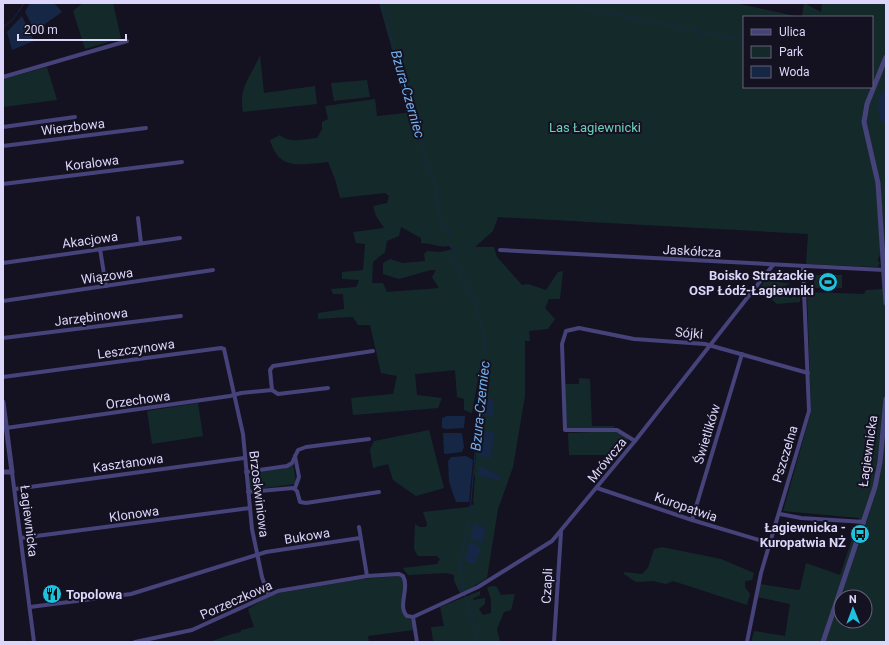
<svg xmlns="http://www.w3.org/2000/svg" width="889" height="645" viewBox="0 0 889 645" font-family="Roboto,sans-serif">
<style>
.green{fill:#142a2a;fill-rule:evenodd}
.water{fill:#162746}
.lines{fill:none;stroke-linecap:round;stroke-linejoin:round}
.stream{stroke:#162746;stroke-width:1}
.minor{stroke:#46427a;stroke-width:4}
.tertiary{stroke:#46427a;stroke-width:5}
.labels{text-anchor:middle;dominant-baseline:central;stroke-width:4;stroke-linejoin:round;paint-order:stroke}
.street-label{font-size:13px;fill:#dcd6fa;stroke:#141121}
.park-label{font-size:13px;fill:#6cd0bb;stroke:#141121}
.poi-label{font-size:13px;font-weight:bold;fill:#dcd6fa;stroke:#141121;text-anchor:end}
.water-label{font-size:14px;font-style:italic;fill:#72aeec;stroke:#141121}
</style>
<rect width="100%" height="100%" fill="#141121"/>
<!-- green -->
<g class="green">
<path d="M83,3H113L121,38L85,49L73,11Z"/>
<path d="M379,3H735L800,17H744V87H872V17H802L804,3L821,12L822,3H886V51L883,59L886,54V642H751L754,631L785,636L790,604L757,597L760,584L798,590L800,589L806,563L840,575L859,518L783,511L811,412L807,292L864,294L866,290L882,289L880,255L878,259V262H880L878,267L806,264L808,234L498,217L493,231L475,247H494L497,257L522,285L528,284L546,290L558,272L563,271L560,299H549L545,308L555,319L548,329L529,331L530,341H525V396L513,467L498,509L487,578L466,591L460,593L454,581V575L446,573L408,575L403,568L437,564L440,559L437,556H418L414,549L415,524L420,527H426L427,524L423,512L468,507L474,504L473,501L475,477L474,473L481,407L480,402L483,395L484,376L487,370L479,374L472,413L464,410V399L457,397L455,370L415,374L417,395L442,398L438,408L353,415L351,398L393,394L397,376L381,373L370,325H358L353,317L318,319V313L344,309L343,294H333L331,289L356,287L359,280L342,279V272L363,270L365,244L356,243L353,232L384,228L376,216L373,206L387,203L389,196L385,193L340,198L335,179L328,162C302,164 279,172 270,140L280,135C290,144 305,139 317,138L322,129V122L328,119L325,106L375,99L377,116L406,113L399,75ZM401,227L421,238V243C432,243 438,248 449,246L452,249L441,252L427,251L424,254L425,261L403,263L390,259L383,263V274L399,279L431,270H436L432,277L439,288L387,292L383,283H372L373,262L385,252L387,241L399,236ZM841,597H865V621H841Z"/>
<path d="M260,55L264,93L315,86L317,104L243,112C238,87 251,77 260,55Z"/>
<path d="M47,67L57,100L3,107V79Z"/>
<path d="M367,80L370,97L334,101L331,83Z"/>
<path d="M772,271L781,272L780,280L788,281L778,282L792,284L786,285V295L789,296L790,298H792L793,293L795,292V297L798,298L800,284V302L777,304L759,289Z"/>
<rect x="814" y="275" width="28" height="13"/>
<path d="M579,378L590,379L592,426H614V429L568,430L565,428L564,387L566,384H579Z"/>
<path d="M198,403L203,436L152,444L147,411Z"/>
<path d="M429,430L444,488L416,496L393,480L388,464L373,468L370,450L374,441Z"/>
<path d="M618,431L627,437L628,442L619,455H569L568,433Z"/>
<path d="M293,463L296,482L295,484L250,490L248,480L252,472L283,469Z"/>
<path d="M662,547L721,559L754,573L752,580L745,581V587L750,594L747,605L673,581L666,584L653,581L636,582L624,574V572L642,574L648,568L654,549Z"/>
<path d="M401,576L403,578L402,611L407,618L412,620L414,630L368,636L369,642H209L232,634L241,632V630L254,627L248,609L269,596L279,593L361,579Z"/>
<path d="M494,586L497,587L501,595L515,594L511,610L504,612L497,629L500,642H429L433,641L431,627L444,626L440,607L480,591V595L474,598L473,600L485,598V604L479,609L483,615L491,613V600L487,587Z"/>
</g>
<!-- water -->
<g class="water">
<path d="M30,3H54L62,12L35,31L25,12Z"/>
<path d="M22,16L34,41L12,50L7,32Z"/>
<path d="M886,89V125L881,121C878,109 875,97 886,89Z"/>
<path d="M486,398L494,400L493,415L490,417L484,414V402Z"/>
<path d="M447,416H465L464,428L446,429L442,428V418Z"/>
<path d="M482,431L495,433L490,459L479,456Z"/>
<path d="M443,433H462L464,447L462,452L446,454L444,453Z"/>
<path d="M466,456L473,460L469,502H456L449,482L448,461L451,457Z"/>
<path d="M479,466L497,474L501,479L500,480L479,476L478,471Z"/>
<path d="M474,523L486,528L482,543L470,539Z"/>
<path d="M471,543L479,546L481,549L474,564L465,561L468,544Z"/>
</g>
<g class="lines">
<!-- stream -->
<g class="stream">
<path d="M381,3C390,28 394,55 404,79L402,83L409,104L414,111L421,136V144L426,157V162L438,192L436,197L440,205L437,208L444,224L443,228L449,230L447,243L455,251L454,261L458,265L460,276L472,294L484,335L486,364L479,408L469,524L460,561L463,591"/>
<path d="M571,3L576,6L744,41"/>
<path d="M3,27C13,21 18,13 24,3"/>
<path d="M856,87L870,93"/>
<path d="M873,94L879,97"/>
<path d="M464,594L472,617L477,642"/>
</g>
<!-- minor -->
<g class="minor">
<path d="M3,77L127,41"/>
<path d="M3,127L75,117"/>
<path d="M3,146L146,128"/>
<path d="M3,184L182,162"/>
<path d="M138,218L141,243"/>
<path d="M100,249L106,286"/>
<path d="M500,250L884,270"/>
<path d="M3,263L180,238"/>
<path d="M3,301L213,270"/>
<path d="M3,338L181,316"/>
<path d="M3,377L221,348L224,349L243,434L252,529L262,577L268,594"/>
<path d="M272,390L270,370L273,366L373,351"/>
<path d="M6,428L230,396L241,393L272,390L278,394L328,388"/>
<path d="M635,441L617,430H565L562,344L566,331L579,328L634,339L705,344L808,373"/>
<path d="M295,456L299,477L295,488"/>
<path d="M12,472L34,642"/>
<path d="M246,472L287,466L292,463L298,450L306,447L369,439"/>
<path d="M597,488L692,520L769,543"/>
<path d="M15,489L244,458"/>
<path d="M248,492L293,488L297,491L300,502L306,503L379,492"/>
<path d="M780,514L801,518L864,522"/>
<path d="M692,520L742,354"/>
<path d="M359,527L367,576"/>
<path d="M21,538L250,508"/>
<path d="M30,607L131,594L266,552L360,538"/>
<path d="M413,617L478,587L552,541L635,441L773,265"/>
<path d="M413,617L417,642"/>
<path d="M135,642L192,630L278,591L367,576L399,574L403,576C410,588 397,606 407,616L413,617"/>
<path d="M554,642L561,532"/>
<path d="M747,642L761,573L809,411L803,267"/>
</g>
<!-- tertiary -->
<g class="tertiary">
<path d="M886,57L867,104L864,122L878,183L886,303"/>
<path d="M3,402L12,472H3"/>
<path d="M823,642L875,487L880,462L886,399"/>
</g>
</g>
<!-- icons -->
<defs>
<symbol id="stadium-disc" viewBox="-11 -11 22 22"><circle r="9.5" fill="#1ec2de" stroke="#141121"/><path d="M0-5a6.5 5 0 1 0 0 10a6.5 5 0 1 0 0-10ZM-3.5-1.8h7v3.6h-7Z" fill="#111"/></symbol>
<symbol id="bus-disc" viewBox="-11 -11 22 22"><circle r="9.5" fill="#1ec2de" stroke="#141121"/><path d="M-5-6H5V4H4V6H2V4H-2V6H-4V4H-5ZM-3.5-4V0h7V-4ZM-3.5 1.2v1.5H-2V1.2ZM2 1.2v1.5H3.5V1.2Z" fill="#111"/></symbol>
<symbol id="restaurant-disc" viewBox="-11 -11 22 22"><circle r="9.5" fill="#1ec2de" stroke="#141121"/><path d="M-5-6h1v4h1v-4h1v4h1v-4h1v5L-1.5 .5V6h-2V.5L-5-1ZM5-6V6H3V1.5H1.5Q1.5-4 5-6Z" fill="#111"/></symbol>
</defs>
<g fill-rule="evenodd">
<use href="#stadium-disc" x="817" y="271" width="22" height="22"/>
<use href="#bus-disc" x="849" y="523" width="22" height="22"/>
<use href="#restaurant-disc" x="41" y="583" width="22" height="22"/>
</g>
<g class="labels">
<!-- street labels -->
<g class="street-label">
<text transform="translate(73 127) rotate(-7)">Wierzbowa</text>
<text transform="translate(92 163) rotate(-7)">Koralowa</text>
<text transform="translate(90 240) rotate(-8)">Akacjowa</text>
<text transform="translate(692 251) rotate(3)">Jaskółcza</text>
<text transform="translate(107 276) rotate(-8)">Wiązowa</text>
<text transform="translate(91 317) rotate(-7)">Jarzębinowa</text>
<text transform="translate(689 333) rotate(5)">Sójki</text>
<text transform="translate(136 349) rotate(-8)">Leszczynowa</text>
<text transform="translate(138 400) rotate(-8)">Orzechowa</text>
<text transform="translate(707 434) rotate(-73)">Świetlików</text>
<text transform="translate(868 451) rotate(-82)">Łagiewnicka</text>
<text transform="translate(785 454) rotate(-73)">Pszczelna</text>
<text transform="translate(607 460) rotate(-51)">Mrówcza</text>
<text transform="translate(128 463) rotate(-8)">Kasztanowa</text>
<text transform="translate(259 494) rotate(83)">Brzoskwiniowa</text>
<text transform="translate(686 507) rotate(19)">Kuropatwia</text>
<text transform="translate(134 514) rotate(-8)">Klonowa</text>
<text transform="translate(29 521) rotate(83)">Łagiewnicka</text>
<text transform="translate(307 536) rotate(-9)">Bukowa</text>
<text transform="translate(547 586) rotate(-87)">Czapli</text>
<text transform="translate(236 600) rotate(-24)">Porzeczkowa</text>
</g>
<!-- park labels -->
<g class="park-label">
<text x="595" y="127">Las Łagiewnicki</text>
</g>
<!-- poi labels -->
<g class="poi-label">
<text x="814" y="275">Boisko Strażackie<tspan x="814" dy="15">OSP Łódź-Łagiewniki</tspan></text>
<text x="846" y="527">Łagiewnicka -<tspan x="846" dy="15">Kuropatwia NŻ</tspan></text>
<text x="66" y="594" text-anchor="start">Topolowa</text>
</g>
<!-- water labels -->
<g class="water-label">
<text transform="translate(408 94) rotate(74)">Bzura-Czerniec</text>
<text transform="translate(480 406) rotate(-84)">Bzura-Czerniec</text>
</g>
</g>
<!-- border -->
<rect width="889" height="645" fill="none" stroke="#dcd6fa" stroke-width="8"/>
<!-- legend -->
<rect x="743" y="16" width="130" height="72" fill="#141121" stroke="#646078"/>
<rect x="751" y="29" width="20" height="6" fill="#46427a" stroke="#646078"/>
<text x="779" y="36" font-size="12" fill="#dcd6fa">Ulica</text>
<rect x="751" y="46" width="20" height="12" fill="#142a2a" stroke="#646078"/>
<text x="779" y="56" font-size="12" fill="#dcd6fa">Park</text>
<rect x="751" y="66" width="20" height="12" fill="#162746" stroke="#646078"/>
<text x="779" y="76" font-size="12" fill="#dcd6fa">Woda</text>
<!-- north arrow -->
<g transform="translate(853 609) rotate(359)"><circle r="19" fill="#141121" stroke="#646078"/>
<path d="M0-3L7 15L0 10L-7 15Z" fill="#1ec2de"/>
<text y="-6" font-size="11" font-weight="bold" text-anchor="middle" fill="#dcd6fa">N</text>
</g>
<!-- scale -->
<path d="M18 34v6h108v-6" fill="none" stroke="#dcd6fa" stroke-width="2"/>
<text x="24" y="34" font-size="12" fill="#dcd6fa" stroke="#141121" stroke-width="3" paint-order="stroke">200 m</text>
</svg>
